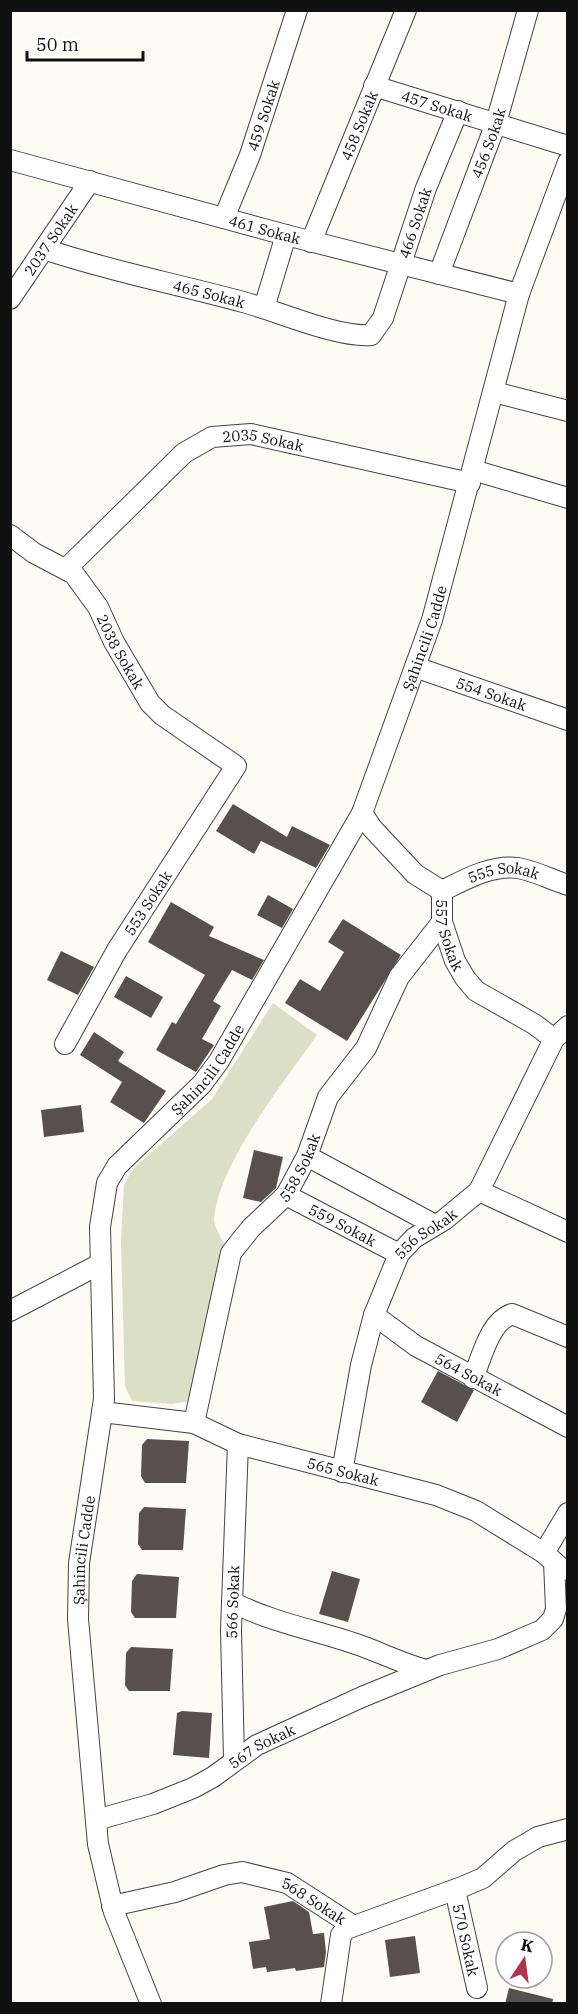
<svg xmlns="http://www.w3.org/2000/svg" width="578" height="2014" viewBox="0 0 578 2014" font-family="'IBM Plex Serif',serif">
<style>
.cemetery{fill:#dadfc5}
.building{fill:#58504d}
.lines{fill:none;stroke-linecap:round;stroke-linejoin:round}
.minor-casing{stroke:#434343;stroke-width:22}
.minor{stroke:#fff;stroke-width:20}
.labels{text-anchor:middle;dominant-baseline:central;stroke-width:6;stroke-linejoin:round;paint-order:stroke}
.street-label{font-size:15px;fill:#101010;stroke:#fff}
</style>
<rect width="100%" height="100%" fill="#fefbf4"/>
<!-- cemetery -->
<path class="cemetery" d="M273,1003L317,1035C285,1081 219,1162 214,1219C214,1227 221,1237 224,1244L191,1401L172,1404L132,1401L125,1386L121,1242L124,1184L133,1169L212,1099Z"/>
<!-- building -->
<g class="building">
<path d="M233,804L287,837L292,826L330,845L316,868L261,841L254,854L216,831Z"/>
<path d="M268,895L293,909L282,928L257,915Z"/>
<path d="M171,902L214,927L209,936L264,960L252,980L232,970L213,1001L221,1006L202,1039L214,1045L196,1072L156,1050L172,1022L176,1024L205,975L148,942Z"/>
<path d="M343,919L401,955L347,1041L285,1003L300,979L320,991L344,952L328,942Z"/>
<path d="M61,951L94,967L78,995L47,980Z"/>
<path d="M126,976L163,997L151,1018L114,997Z"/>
<path d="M94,1032L124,1052L118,1061L166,1091L144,1123L110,1102L122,1082L80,1055Z"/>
<path d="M81,1105L84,1132L44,1137L41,1110Z"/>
<path d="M254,1150L283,1157L276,1188L261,1202L243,1198Z"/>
<path d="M438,1371L474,1390L457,1422L421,1402Z"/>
<path d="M147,1439L189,1441L186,1483H145L141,1476L142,1445Z"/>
<path d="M144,1507L186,1509L183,1550H142L138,1544L139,1513Z"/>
<path d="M332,1571L360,1579L348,1622L319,1614Z"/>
<path d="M137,1574L179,1577L176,1618H135L131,1612L132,1581Z"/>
<path d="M131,1647L173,1649L170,1691H129L125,1685L126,1653Z"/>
<path d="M182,1711L212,1713L209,1758L173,1755L177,1713Z"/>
<path d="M293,1901L309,1912L313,1934L324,1933L326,1952L324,1967L296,1971L295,1968L267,1972L266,1967L253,1969L249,1942L270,1939L264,1907Z"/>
<path d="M415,1936L420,1973L390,1977L385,1940Z"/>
<path d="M509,1988L553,1999L552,2004H505Z"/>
</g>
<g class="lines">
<defs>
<g id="minor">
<path id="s1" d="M374,86L568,146"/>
<path id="s2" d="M10,160L286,235L519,294"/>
<path id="s3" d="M224,218L250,155L297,10"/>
<path id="s4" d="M311,242L406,10"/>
<path id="s5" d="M44,249C109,271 177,284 243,302C278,311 337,338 371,335L383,318L426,188L458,111"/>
<path id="s6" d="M439,274L496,123L528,10"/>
<path id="s7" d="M10,299L90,181"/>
<path d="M264,308L286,235"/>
<path d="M494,392L568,411"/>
<path d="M473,470L568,498"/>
<path id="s8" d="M10,535L34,553L74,574L98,607L114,642L150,703L162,715L236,766L117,950L65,1044"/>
<path id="s9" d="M67,568L184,453L212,437L251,434L470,483"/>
<path id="s10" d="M415,667L568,720"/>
<path id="s11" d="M362,813L372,828L415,874L442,891V922L455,961L465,978L476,991L534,1024L554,1039"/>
<path id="s12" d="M442,891C464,880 492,864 518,868C535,871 552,880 568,885"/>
<path d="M307,1156L435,1225"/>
<path d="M479,1191L568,1232"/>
<path id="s13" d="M286,1195L399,1254"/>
<path d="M10,1311L100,1264"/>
<path id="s14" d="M374,1315L416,1346L568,1427"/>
<path d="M473,1378C482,1357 489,1322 512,1314L568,1337"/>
<path id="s15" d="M102,1412L194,1423L238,1444L436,1495L476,1511L544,1553L563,1570"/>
<path id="s16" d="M194,1423L231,1253L251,1228L286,1195L307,1156L328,1097L366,1048L399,977L442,922"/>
<path id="s17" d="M342,1472L361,1365L374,1315L399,1254L414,1238L444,1220L479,1191L554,1039L568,1026"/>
<path d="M544,1553L568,1513"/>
<path d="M232,1602C271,1622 315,1630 356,1644C380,1652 402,1664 427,1670"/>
<path id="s18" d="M234,1760L231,1630L238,1444"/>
<path id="s19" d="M96,1820L153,1804L193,1788L213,1777L257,1745L362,1697L440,1665L498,1649L542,1630L553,1619L556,1609L554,1562"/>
<path id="s20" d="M455,1890L477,1988"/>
<path id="s21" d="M112,1906L175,1892L224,1875L242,1872L287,1883L352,1925"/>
<path id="s22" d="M151,2004L114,1912L98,1844L78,1619L79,1563L104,1399L100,1227L107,1183L117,1166L202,1084L219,1061L362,813L432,620L519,294L568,162"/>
<path d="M331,2004L341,1935L346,1929L462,1887L483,1878L514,1851L538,1837L568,1829"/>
</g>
</defs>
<!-- minor casing -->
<use href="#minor" class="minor-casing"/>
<!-- minor -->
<use href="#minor" class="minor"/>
</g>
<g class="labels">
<!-- street labels -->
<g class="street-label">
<text stroke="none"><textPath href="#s1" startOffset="66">457 Sokak</textPath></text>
<text stroke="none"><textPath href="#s3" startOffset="110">459 Sokak</textPath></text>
<text stroke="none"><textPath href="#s4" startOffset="126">458 Sokak</textPath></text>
<text stroke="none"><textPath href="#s6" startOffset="140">456 Sokak</textPath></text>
<text stroke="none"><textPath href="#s5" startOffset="460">466 Sokak</textPath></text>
<text stroke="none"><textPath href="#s2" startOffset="264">461 Sokak</textPath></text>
<text stroke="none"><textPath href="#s7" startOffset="72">2037 Sokak</textPath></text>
<text stroke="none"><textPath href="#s5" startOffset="171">465 Sokak</textPath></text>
<text stroke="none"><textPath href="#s9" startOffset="248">2035 Sokak</textPath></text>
<text stroke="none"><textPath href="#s22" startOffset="1472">Şahincili Cadde</textPath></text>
<text stroke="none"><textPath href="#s8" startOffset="166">2038 Sokak</textPath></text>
<text stroke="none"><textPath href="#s10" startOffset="81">554 Sokak</textPath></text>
<text stroke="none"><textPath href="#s12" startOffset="66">555 Sokak</textPath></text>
<text transform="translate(148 903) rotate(-57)">553 Sokak</text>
<text stroke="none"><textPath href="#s11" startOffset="158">557 Sokak</textPath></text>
<text stroke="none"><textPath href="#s22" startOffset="986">Şahincili Cadde</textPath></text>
<text stroke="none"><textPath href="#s16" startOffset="285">558 Sokak</textPath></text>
<text stroke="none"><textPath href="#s13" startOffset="64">559 Sokak</textPath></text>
<text stroke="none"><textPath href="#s17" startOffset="260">556 Sokak</textPath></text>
<text stroke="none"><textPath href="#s14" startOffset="112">564 Sokak</textPath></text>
<text stroke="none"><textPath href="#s15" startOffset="250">565 Sokak</textPath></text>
<text stroke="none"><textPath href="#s22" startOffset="464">Şahincili Cadde</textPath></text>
<text stroke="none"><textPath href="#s18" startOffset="158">566 Sokak</textPath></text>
<text stroke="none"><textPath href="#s19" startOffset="183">567 Sokak</textPath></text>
<text stroke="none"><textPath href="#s21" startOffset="213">568 Sokak</textPath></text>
<text stroke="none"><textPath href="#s20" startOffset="51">570 Sokak</textPath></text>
</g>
</g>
<!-- border -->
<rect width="578" height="2014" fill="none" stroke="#101010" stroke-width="24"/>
<!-- north arrow -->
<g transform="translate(524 1960) rotate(13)"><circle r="28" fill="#ffffff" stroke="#9f9f9f" stroke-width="1.5"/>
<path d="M0-4.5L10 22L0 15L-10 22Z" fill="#b3344a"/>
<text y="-9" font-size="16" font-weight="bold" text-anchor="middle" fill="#101010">K</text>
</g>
<!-- scale -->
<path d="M27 51v9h116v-9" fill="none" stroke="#101010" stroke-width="3"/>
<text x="36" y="51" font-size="18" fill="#101010" stroke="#ffffff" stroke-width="4.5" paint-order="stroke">50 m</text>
</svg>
